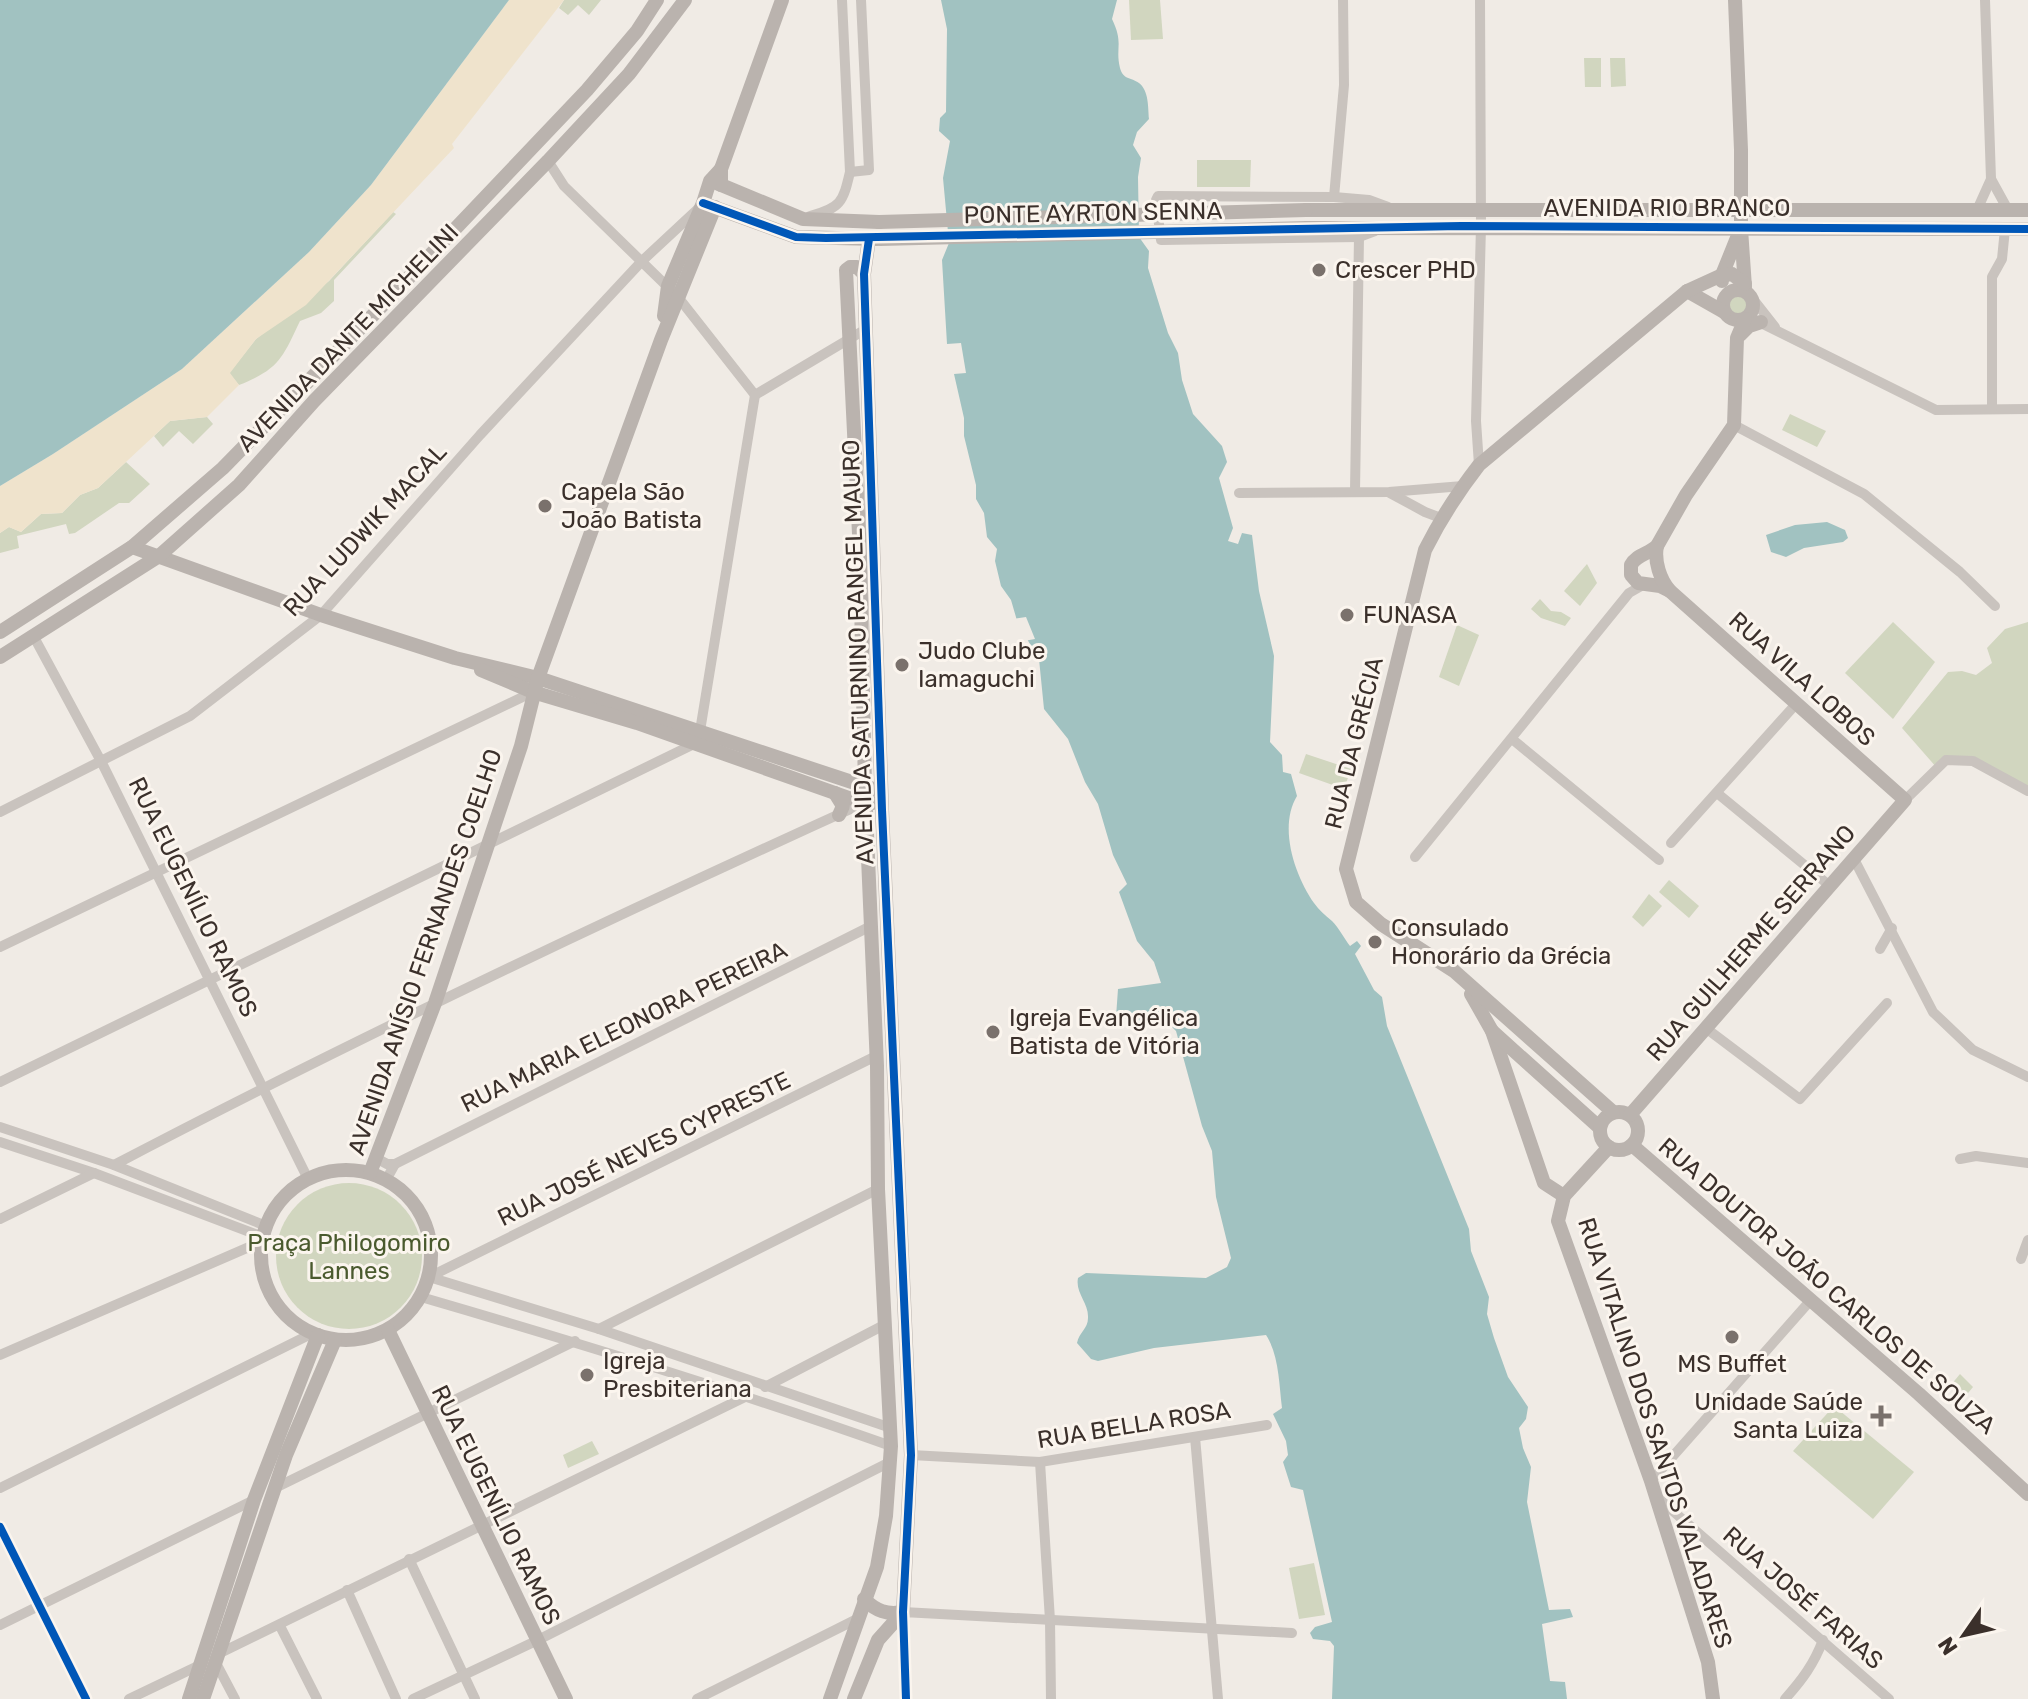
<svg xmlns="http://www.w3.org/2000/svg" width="2028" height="1699" viewBox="0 0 2028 1699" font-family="Rubik,sans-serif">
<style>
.green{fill:#d1d6bf}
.sand{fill:#efe3cc}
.water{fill:#a1c2c1}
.pier{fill:#f0ebe5}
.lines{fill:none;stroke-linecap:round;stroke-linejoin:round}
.street{stroke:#c9c3be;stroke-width:10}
.secondary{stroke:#bab3ae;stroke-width:14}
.secondary-bridge{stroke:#bab3ae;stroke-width:14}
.cycleway-casing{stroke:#fbf5ee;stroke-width:13}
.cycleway{stroke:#0057b8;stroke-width:8}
.poi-dot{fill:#7a716c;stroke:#fbf5ee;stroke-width:3}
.labels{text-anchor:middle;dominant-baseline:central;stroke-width:6;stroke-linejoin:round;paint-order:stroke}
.street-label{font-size:24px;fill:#3b302b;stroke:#fbf5ee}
.poi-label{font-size:24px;fill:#3b302b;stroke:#fbf5ee;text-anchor:start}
.park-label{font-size:24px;fill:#4a5a2e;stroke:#fbf5ee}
</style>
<rect width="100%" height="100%" fill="#f0ebe5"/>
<!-- green -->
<g class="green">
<path d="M564,0H601L589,15L578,5L568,15L559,8Z"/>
<path d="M1129,0H1160L1163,39L1131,40Z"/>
<path d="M1584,58H1601V87H1585Z"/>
<path d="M1610,58H1625L1626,86L1611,87Z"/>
<path d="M1197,160H1251L1250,187H1197Z"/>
<path d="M393,212L396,214L334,280V301L321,313L300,321C282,359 279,369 239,385L229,373L256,339L329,281Z"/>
<circle cx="1737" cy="304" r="13"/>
<path d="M1790,414L1826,431L1817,447L1782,430Z"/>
<path d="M207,417L213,424L193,444L179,431L163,447L154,436L170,421Z"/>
<path d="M126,462L150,484L129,503H119L75,533L69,534L66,524L17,536L19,548L0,553V533L9,527L21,532L41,514L62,513L80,495L98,488Z"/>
<path d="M1587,564L1597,583L1580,606L1564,591Z"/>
<path d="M1540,599L1551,611L1561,612L1571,618L1565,626L1541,618L1531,609Z"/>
<path d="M1893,622L1935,662L1893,719L1845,673Z"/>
<path d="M2028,622V787L1959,761L1937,768L1902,728L1948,672L1962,671L1976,675L1992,663L1987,648L2005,629Z"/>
<path d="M1457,625L1479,635L1459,686L1439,677Z"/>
<path d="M1306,754L1351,769L1344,789L1299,773Z"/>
<path d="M1669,880L1699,906L1689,918L1659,892Z"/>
<path d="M1649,894L1662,906L1643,927L1632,917Z"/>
<circle cx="349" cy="1256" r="73"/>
<path d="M1960,1374L1973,1387L1964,1398L1950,1386Z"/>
<path d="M1834,1406L1914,1472L1873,1519L1793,1451Z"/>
<path d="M592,1441L599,1454L568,1468L563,1455Z"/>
<path d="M1314,1563L1325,1615L1299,1619L1289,1568Z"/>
</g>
<!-- sand -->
<path class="sand" d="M509,0H564L452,144L454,148L306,305L256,339L230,373L239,385L207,417L170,421L98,488L80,495L62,513L41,514L21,532L9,527L0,533V486L53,454L182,369L309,252L371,185Z"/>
<!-- water -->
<g class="water">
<path d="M0,0H509L371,185L309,252L182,369L53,454L0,486Z"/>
<path d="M941,0H1117L1112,19C1124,44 1115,47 1120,68C1123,80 1131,77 1139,83C1149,91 1148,107 1149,119L1137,132L1133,145L1141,158L1138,177L1139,237L1149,251L1148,268L1168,333L1178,353L1182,380L1193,414L1222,446L1227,462L1219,478L1233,528L1228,541L1238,544L1242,533L1252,535L1259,591L1274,656L1270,742L1282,755L1283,772L1291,774L1297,796C1278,827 1295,876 1314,903C1319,910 1325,915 1332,921C1339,928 1344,938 1350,946L1357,941L1361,946L1355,954L1374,990L1382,997L1387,1026L1469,1229L1471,1251L1489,1297L1487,1314L1494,1338L1508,1377L1528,1407L1526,1419L1519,1428L1523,1448L1531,1467L1527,1502L1549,1610L1570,1609L1573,1617L1542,1624L1550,1681L1565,1682L1567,1699H1332L1334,1646L1330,1641L1313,1639L1310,1633L1315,1627L1332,1622L1303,1490L1291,1487L1283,1462L1288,1455L1286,1441L1273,1414L1282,1408C1279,1384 1279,1355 1266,1335L1154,1348L1098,1361L1091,1359L1077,1343C1079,1332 1088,1329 1088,1318C1089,1303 1075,1293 1078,1278L1086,1273L1206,1278L1227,1267L1231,1258L1216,1197L1212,1151L1202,1126L1176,1031L1170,1025L1116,1017L1118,989L1161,983L1154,962L1137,941L1119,892L1127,884L1113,855L1098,804L1085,782L1068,739L1044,709L1039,659L1018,624L1011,600L1001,586L995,561L997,549L987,537L984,513L976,499V485L964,436V418L954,374L966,373L961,343L947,344L942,260L949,243L943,178L950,141L939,131L940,118L946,112L947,29Z"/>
<path d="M1827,522L1845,530L1848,538L1843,542L1804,548L1786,557L1771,552L1766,535L1795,525Z"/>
</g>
<!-- pier -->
<path class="pier" d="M1026,617L1035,639L1024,641L1013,619Z"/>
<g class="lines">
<!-- street -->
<g class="street">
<path d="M548,161L564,186L678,297L755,395"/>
<path d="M850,172L869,170L861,0"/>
<path d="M1991,179L2008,210"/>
<path d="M1334,197L1344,85L1343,0"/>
<path d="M1977,210L1991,179L1985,0"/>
<path d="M810,216C841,208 843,202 850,172L842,0"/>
<path d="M1375,231L1359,237L1161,240L1156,200L1158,196L1334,197L1369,200L1388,207"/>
<path d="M1753,299L1775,327"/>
<path d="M1755,320L1936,410L2028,409"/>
<path d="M755,395L866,329"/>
<path d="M1992,409V277L2002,259L2005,229"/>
<path d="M1734,425L1864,494L1960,572L1995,606"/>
<path d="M1479,465L1476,421L1481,226L1480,0"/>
<path d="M1355,491L1359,237"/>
<path d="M1239,493L1389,492L1463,486"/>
<path d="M1390,493L1425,512L1441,518"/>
<path d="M34,637L102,763L308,1179"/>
<path d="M700,731L755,395"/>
<path d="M1512,739L1659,860"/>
<path d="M1717,793L1830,886"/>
<path d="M1905,800L1946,760L1973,761L2028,791"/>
<path d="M0,812L190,716L321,615L480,435L642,261L699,208"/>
<path d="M1671,843L1796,704"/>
<path d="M1415,857L1629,593L1643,585"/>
<path d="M1854,859L1933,1012L1973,1050L2028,1077"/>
<path d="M0,947L533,692"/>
<path d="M1880,949L1892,928"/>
<path d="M1707,1029L1800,1099L1887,1003"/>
<path d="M0,1082L696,743"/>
<path d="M0,1127L114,1165L266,1226"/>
<path d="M0,1142L94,1173L263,1237"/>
<path d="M376,1158L387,1164H395L871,926"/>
<path d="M1960,1159L1976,1156L2028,1163"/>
<path d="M114,1165C360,1036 612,917 866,802"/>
<path d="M386,1180L395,1164"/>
<path d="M0,1219L94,1173"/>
<path d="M2021,1259L2028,1240"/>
<path d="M429,1277L876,1056"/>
<path d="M429,1277L599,1329L891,1428"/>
<path d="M421,1297C579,1343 736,1391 891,1446"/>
<path d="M599,1329L878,1189"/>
<path d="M0,1355L263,1241"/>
<path d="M765,1387L886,1324"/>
<path d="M1195,1437L1218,1699"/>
<path d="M911,1455L1040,1462L1267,1425"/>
<path d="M1040,1462L1050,1620L1051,1699"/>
<path d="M1651,1481L1810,1301"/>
<path d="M0,1488L313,1333"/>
<path d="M275,1488L575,1341"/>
<path d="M1658,1498L1889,1699"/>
<path d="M0,1527L86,1699"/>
<path d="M409,1559L475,1699"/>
<path d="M347,1590L396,1699"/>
<path d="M0,1625L254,1500"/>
<path d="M280,1626L317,1699"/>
<path d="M218,1654L747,1396"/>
<path d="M216,1663L235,1699"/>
<path d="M129,1699L200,1665"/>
<path d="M413,1699L538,1640L890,1462"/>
<path d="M697,1699L857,1619"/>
<path d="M906,1699L903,1612L1292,1633"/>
<path d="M1785,1699C1802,1680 1814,1664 1823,1640"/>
</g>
<!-- secondary -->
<g class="secondary">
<path d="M1735,0L1741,150V229L1745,287"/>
<path d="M714,182L803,219L879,222"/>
<path d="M721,185V169L782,0"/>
<path d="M708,205L796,237L877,239"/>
<path d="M1306,210H2028"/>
<path d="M1307,228L2028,229"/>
<path d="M869,239L864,274L882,810L911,1455L903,1612"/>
<path d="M1722,281V275L1739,233"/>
<circle cx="1738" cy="305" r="15"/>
<path d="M1687,291L1724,312"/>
<path d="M664,316L668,286L703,203L710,181L721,169"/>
<path d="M1740,335L1749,326L1761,322"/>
<path d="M132,547L321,615L455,658L538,678L873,789"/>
<path d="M1670,591L1660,586L1638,583L1631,575V565C1636,555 1649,554 1657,546L1686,495L1734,425L1737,338L1745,319"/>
<path d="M0,632L132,547L223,468L378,310L587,90L637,31L657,0"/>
<path d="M0,657L159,556L239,485L314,401L548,161L629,74L685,0"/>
<path d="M481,670L533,692L637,723L849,798L873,803"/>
<path d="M835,793L843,806L839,815"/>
<path d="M1471,994L1492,1031L1544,1183L1564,1196"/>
<path d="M1492,1031L1600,1128"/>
<circle cx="1619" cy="1131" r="19"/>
<path d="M1613,1112L1454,971L1381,924L1356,902L1346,869L1425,550C1440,520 1458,492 1479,465L1687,291L1722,275L1732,274L1745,284"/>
<path d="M1630,1115L1905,800L1670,591C1660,580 1654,561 1657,546"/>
<path d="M1632,1145L1919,1394L2028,1494"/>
<path d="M1609,1147L1564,1196L1558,1221L1651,1481L1708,1662L1713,1699"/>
<circle cx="346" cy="1255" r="85"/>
<path d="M370,1173L435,1003L521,746L538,678L661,340L715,207"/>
<path d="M388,1330L566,1699"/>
<path d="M864,1599C876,1611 887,1615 903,1612"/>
<path d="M189,1699L254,1500L318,1335"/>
<path d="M203,1699L286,1455L335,1340"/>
<path d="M830,1699L877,1567L886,1516L891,1446L878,1189L877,1066L865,788L860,554L846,270L850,267H857L864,274"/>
<path d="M854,1699L878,1640L903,1612"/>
</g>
<!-- secondary-bridge -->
<g class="secondary-bridge">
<path d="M879,222L1306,210"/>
<path d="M880,239L1307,228"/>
</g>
<defs>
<g id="cycleway">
<path d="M703,203L796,237L826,238L1461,226L2028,229"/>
<path d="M869,239L864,274L882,810L911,1455L903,1612L906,1699"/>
<path d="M0,1527L86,1699"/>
</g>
</defs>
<!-- cycleway casing -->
<use href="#cycleway" class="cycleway-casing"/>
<!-- cycleway -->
<use href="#cycleway" class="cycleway"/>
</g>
<!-- markers -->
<g class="poi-dot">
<circle cx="1319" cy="270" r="8"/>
<circle cx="545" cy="506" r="8"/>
<circle cx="1347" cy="615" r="8"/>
<circle cx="902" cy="665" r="8"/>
<circle cx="1375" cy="942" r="8"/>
<circle cx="993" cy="1032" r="8"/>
<circle cx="1732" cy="1337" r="8"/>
<circle cx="587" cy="1375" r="8"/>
<path d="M1877 1404h8v8h8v8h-8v8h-8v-8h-8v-8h8z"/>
</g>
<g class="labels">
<!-- street labels -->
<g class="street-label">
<text x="1667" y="208">AVENIDA RIO BRANCO</text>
<text transform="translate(1093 213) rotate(-1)">PONTE AYRTON SENNA</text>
<text transform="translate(348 338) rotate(-46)">AVENIDA DANTE MICHELINI</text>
<text transform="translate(365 530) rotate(-47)">RUA LUDWIK MACAL</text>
<text transform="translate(858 652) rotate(-92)">AVENIDA SATURNINO RANGEL MAURO</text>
<text transform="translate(1802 679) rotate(42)">RUA VILA LOBOS</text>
<text transform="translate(1354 743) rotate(-76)">RUA DA GRÉCIA</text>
<text transform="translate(193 897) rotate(64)">RUA EUGENÍLIO RAMOS</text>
<text transform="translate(1751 943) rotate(-49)">RUA GUILHERME SERRANO</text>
<text transform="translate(425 952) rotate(-71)">AVENIDA ANÍSIO FERNANDES COELHO</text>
<text transform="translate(624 1027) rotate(-26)">RUA MARIA ELEONORA PEREIRA</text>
<text transform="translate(644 1149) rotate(-26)">RUA JOSÉ NEVES CYPRESTE</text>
<text transform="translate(1827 1286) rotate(41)">RUA DOUTOR JOÃO CARLOS DE SOUZA</text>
<text transform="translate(1134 1425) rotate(-9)">RUA BELLA ROSA</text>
<text transform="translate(1655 1433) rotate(72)">RUA VITALINO DOS SANTOS VALADARES</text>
<text transform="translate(496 1505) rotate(64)">RUA EUGENÍLIO RAMOS</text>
<text transform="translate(1803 1598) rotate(41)">RUA JOSÉ FARIAS</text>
</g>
<!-- poi labels -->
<g class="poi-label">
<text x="1335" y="270">Crescer PHD</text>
<text x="561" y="492">Capela São<tspan x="561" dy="28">João Batista</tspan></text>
<text x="1363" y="615">FUNASA</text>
<text x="918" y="651">Judo Clube<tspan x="918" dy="28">Iamaguchi</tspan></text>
<text x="1391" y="928">Consulado<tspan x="1391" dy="28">Honorário da Grécia</tspan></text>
<text x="1009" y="1018">Igreja Evangélica<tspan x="1009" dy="28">Batista de Vitória</tspan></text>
<text x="603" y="1361">Igreja<tspan x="603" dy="28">Presbiteriana</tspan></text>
<text x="1732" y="1364" text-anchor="middle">MS Buffet</text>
<text x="1863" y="1402" text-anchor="end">Unidade Saúde<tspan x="1863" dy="28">Santa Luiza</tspan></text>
</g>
<!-- park labels -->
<g class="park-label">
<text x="349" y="1243">Praça Philogomiro<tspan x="349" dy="28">Lannes</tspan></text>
</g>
</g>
<!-- north arrow -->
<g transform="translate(1964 1635) rotate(236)" stroke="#fbf5ee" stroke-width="6" paint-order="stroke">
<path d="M0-6L14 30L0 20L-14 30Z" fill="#3b302b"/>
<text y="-12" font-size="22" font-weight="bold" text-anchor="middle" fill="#3b302b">N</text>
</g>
</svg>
